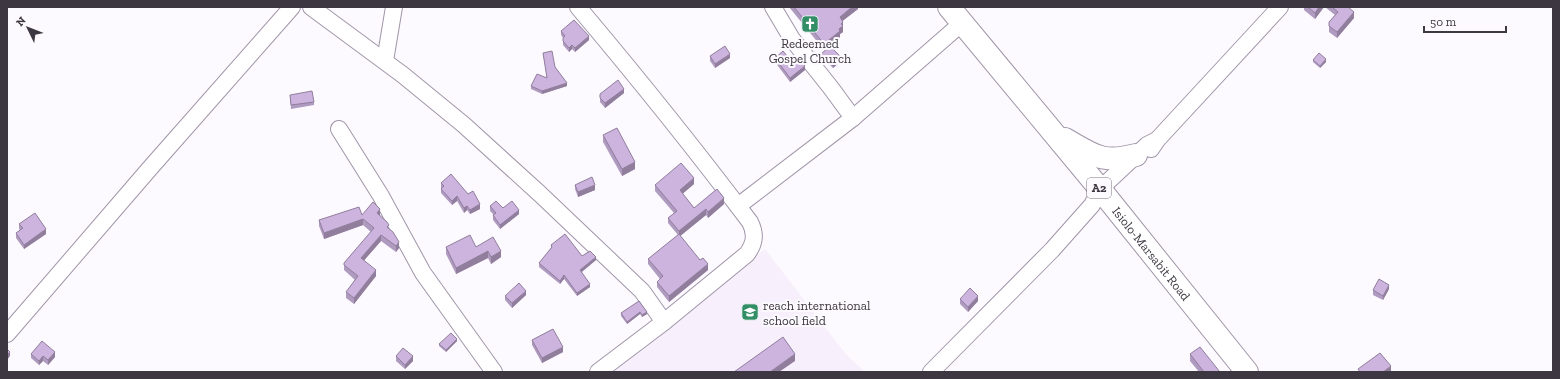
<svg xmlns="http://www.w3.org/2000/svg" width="1560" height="379" viewBox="0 0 1560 379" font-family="'Zilla Slab',serif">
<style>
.built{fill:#f7f0fc}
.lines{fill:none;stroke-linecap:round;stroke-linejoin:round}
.minor-casing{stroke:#a095a9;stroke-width:18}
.highway-casing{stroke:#a095a9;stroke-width:24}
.minor{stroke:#fff;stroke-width:16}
.highway{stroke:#fff;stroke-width:22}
.wall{fill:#b09bc0}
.shaded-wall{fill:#907e9c}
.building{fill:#cdb4df;stroke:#907e9c}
.labels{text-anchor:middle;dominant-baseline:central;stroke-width:4;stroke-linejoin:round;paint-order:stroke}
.shield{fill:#fcfafe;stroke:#767279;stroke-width:1}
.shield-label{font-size:12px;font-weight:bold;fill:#3c3740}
.poi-label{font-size:13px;fill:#3c3740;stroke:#fcfafe}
.street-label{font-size:13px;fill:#3c3740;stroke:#fcfafe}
</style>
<rect width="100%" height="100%" fill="#fcfafe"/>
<!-- built -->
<path class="built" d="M765,249L845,353L865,372H608Z"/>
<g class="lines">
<defs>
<g id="minor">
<path d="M311,7L403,75L464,125L540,194L642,291L664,322"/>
<path d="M578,7C637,77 695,149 750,222C756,234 755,243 747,254L664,322L598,372"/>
<path d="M773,7L792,39L831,88L853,118"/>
<path d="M385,61L394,7"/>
<path d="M339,129L381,196L423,273L494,372"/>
<path d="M1151,149L1157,140L1280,7"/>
<path d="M738,206L853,118L962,23"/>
<path d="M7,334L151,167L292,7"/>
<path d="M931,372L1052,250L1092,205L1100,189L1147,145L1157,140"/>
</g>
<g id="highway">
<path id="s1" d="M949,7L1100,189L1247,372"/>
<path d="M1065,139C1093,155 1102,164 1136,155"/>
</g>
</defs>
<!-- minor casing -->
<use href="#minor" class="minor-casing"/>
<!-- highway casing -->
<use href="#highway" class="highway-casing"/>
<!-- minor -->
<use href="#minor" class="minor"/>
<!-- highway -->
<use href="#highway" class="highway"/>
</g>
<!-- wall -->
<g class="wall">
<path d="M789,7H827V8L858,7V9L842,21L843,28V32L840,34V37L824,50Z"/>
<path d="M1304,7H1324L1315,19L1304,10Z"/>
<path d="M1325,7H1348L1354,18L1337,38L1329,32V22L1335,15Z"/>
<path d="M561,31L589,40L575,52L572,49L569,52L563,45V38L561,35Z"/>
<path d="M543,53L555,67L567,86L542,94L531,89V86L547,78Z"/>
<path d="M821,54L842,60L833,68L828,63H827L821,56Z"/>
<path d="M710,56L730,58L715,68L710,61Z"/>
<path d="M775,58L793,63L805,70L790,82L775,62Z"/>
<path d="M1313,60L1326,62L1320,68L1313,62Z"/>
<path d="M624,93L605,108L600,102V94Z"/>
<path d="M290,95L314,102V105L291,109Z"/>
<path d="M603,135L635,169L622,176L603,142Z"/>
<path d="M441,183L480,209L470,214L467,210L464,213L457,201L452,205L441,193Z"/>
<path d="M694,184L682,194L694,208L724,204L708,218L706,215L680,236L708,270L669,302L657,287V282L660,279L648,264V259L678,235L668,223V218L674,213L655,191V185Z"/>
<path d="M575,185L595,190L578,197L575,189Z"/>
<path d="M490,206L519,214L500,229L493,220V215H494L490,211Z"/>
<path d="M362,215H380L389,229L399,248L396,252L381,241L364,260L376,276L354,304L346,298V292L355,280L344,270V263L371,232L363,225L324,239L319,226V220Z"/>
<path d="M19,224L46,234L24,249L16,238V233L20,230L19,229Z"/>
<path d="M551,245L582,256L596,260L582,272L590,287L577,296L564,279L560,284L539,267V263L551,248Z"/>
<path d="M446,247H476L501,257L491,264L488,258L456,274L446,254Z"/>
<path d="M1389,289L1383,300L1373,295V290Z"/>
<path d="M526,295L512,308L505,300V296Z"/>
<path d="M960,299L978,301L968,312L960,304Z"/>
<path d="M647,312V314L642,317L640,314L627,324L621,316V313Z"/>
<path d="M532,340L563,352L542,363L532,345Z"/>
<path d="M457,341L446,352L439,346V344Z"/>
<path d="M31,354L55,357L48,365L43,361L39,365L31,358Z"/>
<path d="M1190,354L1220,372H1199L1190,361Z"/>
<path d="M396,356L413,361L405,369L396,361Z"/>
</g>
<!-- shaded-wall -->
<g class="shaded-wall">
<path d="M852,7H858V9L840,23V17Z"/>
<path d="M1319,7H1324L1315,19V13Z"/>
<path d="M1354,12V18L1337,38V32Z"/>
<path d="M843,22V32L840,34V37L824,50V44L839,29L841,24Z"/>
<path d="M589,36V40L575,52V48Z"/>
<path d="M572,45V49L569,52V48Z"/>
<path d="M730,54V58L715,68V64Z"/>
<path d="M842,58V60L833,68V66Z"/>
<path d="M1326,59V62L1320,68V66Z"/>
<path d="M805,66V70L790,82V78Z"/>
<path d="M567,83V86L542,94V91Z"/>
<path d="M624,89V93L605,108V103Z"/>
<path d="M635,162V169L622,176V169Z"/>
<path d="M694,178V184L680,196V190Z"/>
<path d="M595,185V190L578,197V192Z"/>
<path d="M457,196V201L452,205V201Z"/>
<path d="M724,198V204L708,218V212Z"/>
<path d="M480,204V209L470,214V210Z"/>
<path d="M467,206V210L464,213V208Z"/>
<path d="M380,209V215L377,219V213Z"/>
<path d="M706,209V215L679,237V231Z"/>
<path d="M519,210V214L500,229V225Z"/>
<path d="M363,219V225L324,239V233Z"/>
<path d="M46,229V234L24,249V245Z"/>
<path d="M381,235V241L361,264V258Z"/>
<path d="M399,242V248L396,252V246Z"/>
<path d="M488,251V258L456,274V268Z"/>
<path d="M501,251V257L491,264V257Z"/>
<path d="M596,257V260L580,273V270Z"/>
<path d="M708,264V270L669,302V296Z"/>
<path d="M376,270V276L354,304V298Z"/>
<path d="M564,275V279L560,284V281Z"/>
<path d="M590,284V287L577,296V293Z"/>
<path d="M1389,285V289L1383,300V296Z"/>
<path d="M526,291V295L512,308V303Z"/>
<path d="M978,296V301L968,312V307Z"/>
<path d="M640,312V314L627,324V322Z"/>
<path d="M647,312V314L642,317V315Z"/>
<path d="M457,339V341L446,352V350Z"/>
<path d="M563,347V352L542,363V358Z"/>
<path d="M10,352V356L7,360V355Z"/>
<path d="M55,352V357L48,365V360Z"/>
<path d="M795,354V361L779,372H770Z"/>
<path d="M43,356V361L39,365V361Z"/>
<path d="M413,356V361L405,369V365Z"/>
<path d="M1391,366V371L1389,372H1383Z"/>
</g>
<!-- building -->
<g class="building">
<path d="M794,7H827V8L828,7H852L840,17L843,22L841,24L843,26L839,29L840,31L824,44Z"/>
<path d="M1308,7H1319L1315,13Z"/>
<path d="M1332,7H1348L1354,12L1337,32L1329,26V22L1338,12Z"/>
<path d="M574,20L589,36L575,48L572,45L569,48L563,41V38L565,36L561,31Z"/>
<path d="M725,46L730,54L715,64L710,56Z"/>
<path d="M830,46L842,58L833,66L828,60L827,61L821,54Z"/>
<path d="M552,51L555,67L567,83L542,91L531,86L537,74L547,78L543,53Z"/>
<path d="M783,51L793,63L799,59L805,66L790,78L775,58Z"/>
<path d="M1319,53L1326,59L1320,66L1313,60Z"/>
<path d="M618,80L624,89L605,103L600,98V94Z"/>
<path d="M312,91L314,102L291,105L290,95Z"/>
<path d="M617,128L635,162L622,169L603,135Z"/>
<path d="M681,163L694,178L680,190L694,208L717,189L724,198L708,212L706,209L679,231L668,218L677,211L655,185Z"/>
<path d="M451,174L468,194L473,191L480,204L470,210L467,206L464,208L457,196L452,201L441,189L444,186L441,183Z"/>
<path d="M592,177L595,185L578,192L575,185Z"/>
<path d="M496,201L503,208L512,201L519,210L500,225L493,215L496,213L490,206Z"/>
<path d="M373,202L380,209L377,213L387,222L389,225L387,227L393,232L399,242L396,246L381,235L361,258L376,270L354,298L346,292L358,276L344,265V263L374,228L363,219L324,233L319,220L359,207L362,215Z"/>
<path d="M35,213L46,229L24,245L16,233L23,228L19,224Z"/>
<path d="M565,234L582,256L590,251L596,257L580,270L590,284L577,293L564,275L560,281L539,263L552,247L551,245Z"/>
<path d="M679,234L700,260L703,258L708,264L669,296L657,282L663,276L648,259Z"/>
<path d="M470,235L476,247L493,237L501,251L491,257L488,251L456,268L446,247Z"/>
<path d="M1379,279L1389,285L1383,296L1373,290Z"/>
<path d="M519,283L526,291L512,303L505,296Z"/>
<path d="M970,288L978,296L968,307L960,299Z"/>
<path d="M639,301L647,312L642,315L640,312L627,322L621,313Z"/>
<path d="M553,329L563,347L542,358L532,340Z"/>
<path d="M451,333L457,339L446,350L439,344Z"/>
<path d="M783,337L795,354L770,372H734Z"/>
<path d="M42,341L55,352L48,360L43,356L39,361L31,354Z"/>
<path d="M1200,347L1220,372H1204L1190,354Z"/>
<path d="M403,348L413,356L405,365L396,356Z"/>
<path d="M7,349L10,352L7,355Z"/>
<path d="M1380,353L1391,366L1383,372H1360L1358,369Z"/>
</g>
<!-- icons -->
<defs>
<symbol id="church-square" viewBox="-11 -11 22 22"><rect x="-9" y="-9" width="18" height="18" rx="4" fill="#328e65" stroke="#fcfafe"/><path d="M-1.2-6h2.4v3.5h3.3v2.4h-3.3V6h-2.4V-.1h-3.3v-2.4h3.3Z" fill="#fff"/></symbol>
<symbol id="school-square" viewBox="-11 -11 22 22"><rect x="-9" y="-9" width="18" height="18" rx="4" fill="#328e65" stroke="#fcfafe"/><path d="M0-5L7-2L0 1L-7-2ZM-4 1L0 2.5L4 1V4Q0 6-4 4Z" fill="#fff"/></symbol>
</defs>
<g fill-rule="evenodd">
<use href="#church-square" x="800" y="14" width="20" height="20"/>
<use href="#school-square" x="740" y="302" width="20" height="20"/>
</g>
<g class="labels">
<!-- shield labels -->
<rect class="shield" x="1087" y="178" width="24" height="20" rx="3"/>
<g class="shield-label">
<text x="1099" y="188">A2</text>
</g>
<!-- poi labels -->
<g class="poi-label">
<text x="810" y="43">Redeemed<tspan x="810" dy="15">Gospel Church</tspan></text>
<text x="763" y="305" text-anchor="start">reach international<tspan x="763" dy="15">school field</tspan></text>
</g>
<!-- street labels -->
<g class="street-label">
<text stroke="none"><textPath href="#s1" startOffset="319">Isiolo-Marsabit Road</textPath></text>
</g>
</g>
<!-- border -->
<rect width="1560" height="379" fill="none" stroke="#3c3740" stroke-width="16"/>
<!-- north arrow -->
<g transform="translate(28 28) rotate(313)" stroke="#fcfafe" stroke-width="3" paint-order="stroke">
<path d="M0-3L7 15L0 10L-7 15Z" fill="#3c3740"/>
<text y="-6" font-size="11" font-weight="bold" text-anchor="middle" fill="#3c3740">N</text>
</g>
<!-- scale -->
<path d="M1424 26v6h82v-6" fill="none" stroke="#3c3740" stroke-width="2"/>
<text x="1430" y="26" font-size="12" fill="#3c3740" stroke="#fcfafe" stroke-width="3" paint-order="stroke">50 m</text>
</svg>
